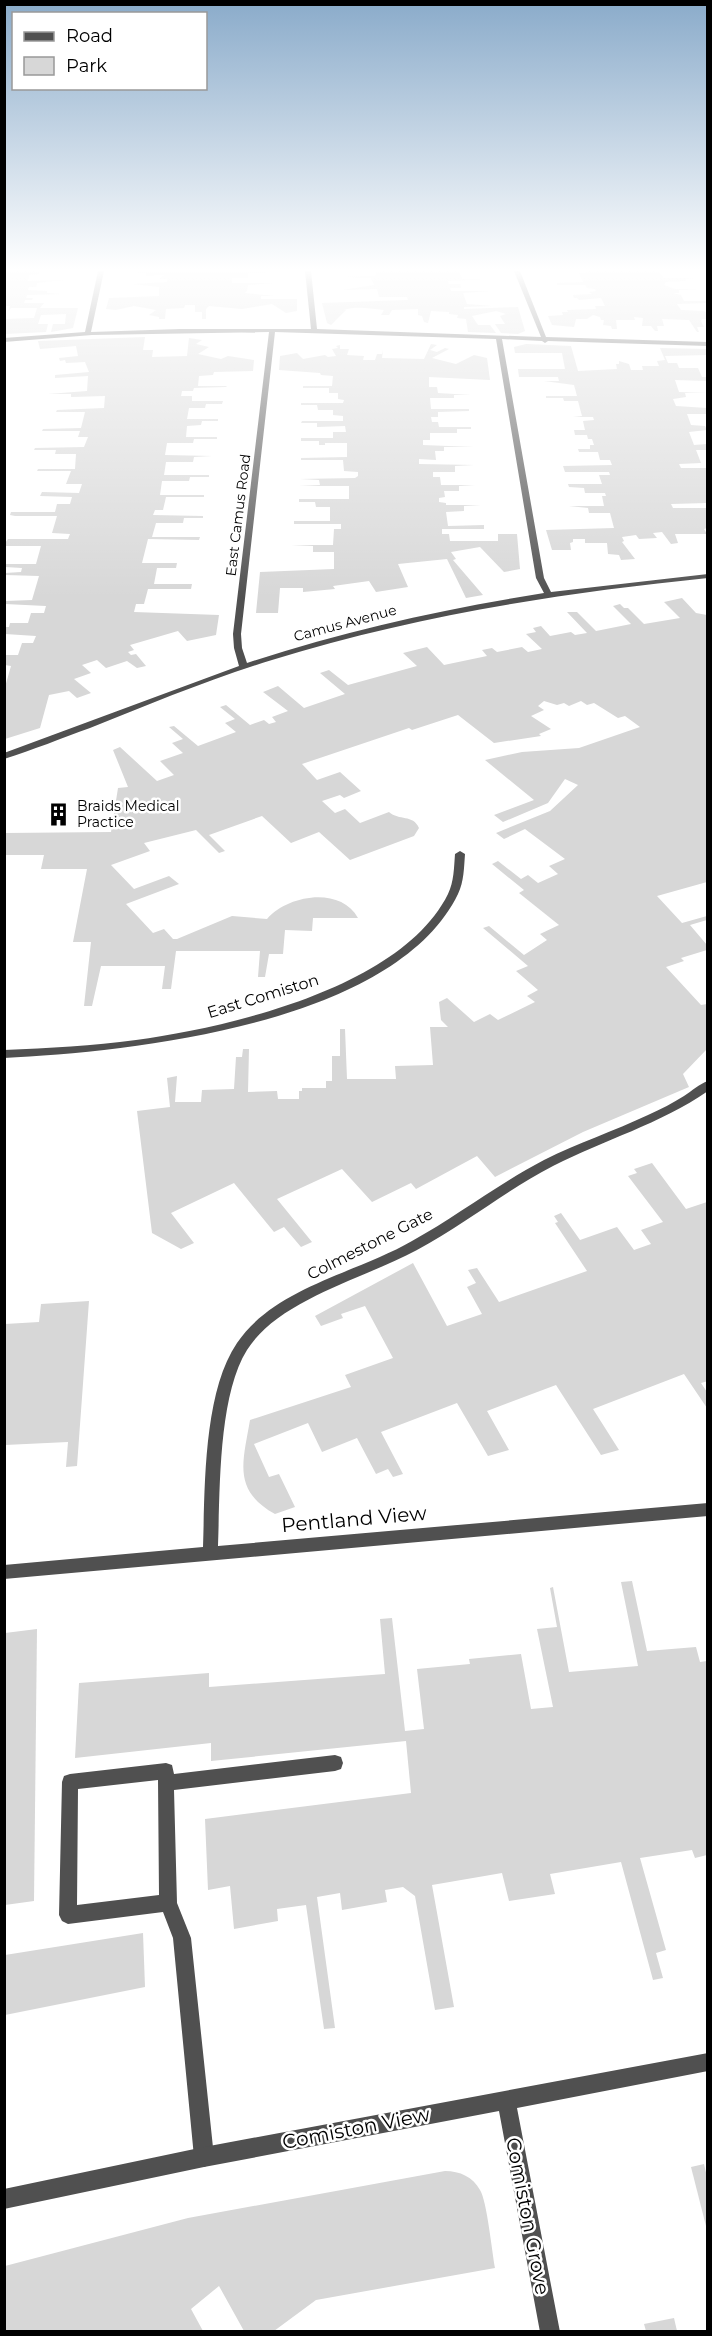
<svg xmlns="http://www.w3.org/2000/svg" width="712" height="2336" viewBox="0 0 712 2336" font-family="Montserrat,sans-serif">
<style>
.green{fill:#d7d7d7}
.lines{fill:none;stroke-linecap:round;stroke-linejoin:round}
.lane{fill:#505050;fill-rule:evenodd}
.street{fill:#505050;fill-rule:evenodd}
.labels{text-anchor:middle;dominant-baseline:central;stroke-width:5;stroke-linejoin:round;paint-order:stroke}
.far-street-label{font-size:14px;fill:#000;stroke:#fff}
.far-poi-label{font-size:14px;fill:#000;stroke:#fff;text-anchor:start}
.street-label{font-size:16px;fill:#000;stroke:#fff}
.near-street-label{font-size:20px;fill:#000;stroke:#fff}
</style>
<rect width="100%" height="100%" fill="#fff"/>
<!-- green -->
<g class="green">
<path d="M5,271H40L39,274L29,275L28,281L64,280L37,283L36,287H29L28,290L47,291V293L61,294L27,295L26,298H33L32,300H25L24,303H44L40,308H78L73,328L51,332L53,324H65L66,314L41,315L38,324H48L46,332L5,334V319L34,318L37,308H11L8,312L10,306H5Z"/>
<path d="M377,271H459L462,279H486L448,281L449,284H460L461,288H450L451,291H490L463,293L467,304L492,306L464,307V309L518,307L525,331L518,334L501,333L495,324H505L500,316L506,314L496,311L472,316L478,325H490L496,333L468,332L466,319L457,318L458,315L449,314V312L431,311L428,323L424,322L422,316L418,315V309L392,310L389,315H381L384,310C369,308 355,306 344,310H346L331,325L327,323L322,303L408,300L407,297H379L377,289L343,290L374,285L371,278L342,277L375,276Z"/>
<path d="M585,271H659L663,278H693L685,279L686,281L666,282L664,285L675,289H699L679,290V293H673L681,295L684,301H707V303L677,304L681,310L704,311L707,313V319H702L701,321L704,327H697L699,332H697L689,320L662,319L664,326H657L658,331H655L651,326H642L643,318L634,317L635,320H616L617,329H612L611,326L603,325L604,320H601L600,317L593,315L587,319H576L574,327L552,325L548,316L563,315L562,312H568L567,310L596,309L595,306H605L601,298L579,300L577,298H562H574L573,295L592,294L589,292L596,291L595,289L587,288L585,285H557V283L583,282L579,273H586Z"/>
<path d="M135,272H274L248,273V278H232V283H274L248,285L247,291L245,293L275,296H261V299H297V311L286,313L272,304L242,309L209,306L206,309V319H202V312H195V305H185L184,308L166,309L165,319H159V317L149,315L156,310L134,306L116,310L106,309L109,298L159,296V287L133,284L167,282V279H159L164,275L146,276V273Z"/>
<path d="M145,337L143,350H153L152,357L187,356L189,338L202,340L196,344L209,347L198,354L221,359L228,356L254,360L253,371L214,372L213,375L199,376L198,386H227L226,387L194,388L193,391H182L181,396H192V401H223L222,404H206L205,408H189L187,419H218V421H202L201,425L187,426L186,437H217V439H194L193,443H167L165,455L212,456L194,457L193,462H166L164,475H209V477H190L189,481H162L160,495H204V497H166L163,510H155L153,515L203,516V518H184L183,523H156L152,537H200L199,540L148,539L142,563H177L176,568H157L154,584H192L191,589H148L144,604H136L134,612L219,615L216,635L187,641L178,631L130,645L134,650L128,652L131,655L136,654L146,666L137,668L127,661L106,668L97,660L82,665L91,673L74,679L91,693L77,698L69,691L49,695L40,728L5,739V687L11,666L5,665V655H18L22,643H33L36,636L5,634V627H9L10,623H28L31,613H44L46,606L5,604V601L32,600L39,576L5,575V573L21,572L22,568L5,567V564H36L41,546H5V543L8,539H68L70,534L52,533L57,516H15L10,515L11,512H55L57,504H70L72,497L40,496L42,492L79,493L82,484H66L71,471H37L38,469H75L76,454H55L56,450H34L35,448L84,447L88,437H78L80,431H42L43,429L81,428L85,412H56L57,410L104,408L105,396L71,397V394H48L87,391L88,376L55,378V375L89,372L85,362L66,363L65,360L60,361L59,358L78,356L76,346L40,349L38,341Z"/>
<path d="M431,344L437,345L430,350L437,352L445,348L449,349L432,358L456,364L474,355L487,358L490,380L429,377V387H437L438,393L471,395H454V398H430L431,409H469V411L438,412V417H431L432,422H438L439,427H471V429H457V433H430V440H423V445L474,447H444V451H435L436,460L419,459V464L474,465L455,466V472H433V477H440L441,485H475L459,486V491H444L445,497L439,498V502L446,503V505H481L464,506V511L446,512L448,526L484,525V529H442V534H449L450,541H498V534H517L520,569L504,572L480,547L451,552L456,559L453,560L483,595L466,598L447,559L398,564L408,587L376,592L369,581L333,586L335,589L303,592V588H280L278,613H256L260,572L334,569V552H313V546L291,545H333L334,529H341V524H294V521H330V507H316L315,502H299V499H349V486H299L320,485L319,480L300,479L355,478L358,476V472L344,471L343,460H301V458L347,457V443H325V445H319V441H301V438H333V432H346L345,426L317,427V423H301L302,421H343V416L333,415V410H318L317,405H301V403H343L344,400L338,399V393H329V388H303V386H332L333,376L321,375L320,373L279,370L280,356L297,353L303,359L325,355L328,357L336,356L332,349L338,348L336,346L340,345V349H349L347,355L364,356L363,360H375L377,354H382L383,350L382,358L424,359Z"/>
<path d="M526,344L571,346L578,371L617,369L616,364H619V361L629,364L631,370H643L642,366H659L657,361L665,360L660,348L707,349V355L665,356L668,363H677L679,368H698L702,377H706L707,381L675,380L679,392L707,393H685L686,397L673,399L676,406L707,408V414H687L691,425L705,426L707,430L689,432L694,445L707,444V450H696L701,463L679,464L681,468H707V503L671,504L673,508H707V528L704,529L707,534H675L678,543L671,544L662,532L653,533L657,538L639,539L636,535L622,537L624,541L622,542L635,559L621,560L619,555L608,554L607,543H585V539H573V542L570,543L571,550H552L546,530L614,528L610,513H589L588,508L569,506H604L602,496H606L605,493H585L584,488L569,487L568,484H602L599,475H610L609,472H565L563,466L612,465L610,460H600L598,452H579L578,449H590V445H594L592,439H588L587,435H575L574,430H585L583,421L594,420L593,417H573L582,416L578,401H564L563,398H546V396H577L574,385L544,381H559L558,377H519L518,369H565L562,353H515L514,347Z"/>
<path d="M682,598L696,613L707,615V882L657,896L682,923L707,916V920L690,925L707,945V950L681,958L684,961L666,967L701,1005L707,1004V1049L683,1074L689,1087L583,1132L495,1177L477,1156L416,1189L411,1183L372,1202L342,1169L277,1199L312,1242L301,1247L284,1227L274,1232L234,1183L171,1213L194,1243L181,1249L152,1233L137,1111L170,1107L167,1078L177,1076L175,1102H201L202,1090L234,1089L236,1057H242L243,1049H249L248,1092L277,1091L278,1099H299V1091H302V1088H326V1081H332V1056H340V1029H345L347,1079H396L395,1066L433,1065L430,1027H448L441,1020L439,1002L447,998L474,1022L490,1014L498,1020L535,1002L527,996L538,990L516,971L528,966L483,928L489,926L524,955L547,940L540,934L559,925L519,893L524,890L492,864L498,861L521,879L528,875L538,883L558,874L549,866L565,859L525,829L504,839L496,833L550,811L578,785L565,779L548,803L503,822L494,815L534,800L485,760L522,752L579,748L640,727L625,716L618,718L594,703L587,705L581,701L569,706L564,703L557,705L544,701L538,706L544,710L531,716L551,729L539,734L541,736L494,743L458,715L412,730L409,728L302,764L317,780L340,772L361,791L344,798L340,795L322,801L335,813L345,809L360,823L389,812C399,821 413,814 419,828L414,836L350,860L319,832L291,843L262,816L209,835L225,851L219,853L196,830L144,843L150,851L111,865L134,889L169,876L179,884L126,904L153,933L164,929L173,939H177L232,916L267,919C288,895 340,886 358,918H313L312,931L285,930L283,954H269L265,977H258L260,951H176L171,989H162L165,966H101L92,1006H84L91,942H73L87,869H41L44,855H5V833L111,832L118,788L128,787L113,750L120,747L157,781L174,775L160,761L183,753L172,743L183,739L169,727L174,726L198,746L236,732L225,723L235,719L220,707L226,705L250,725L264,720L269,724L276,722L272,717L288,711L263,692L278,686L304,708L345,694L320,673L329,670L348,685L417,666L403,653L427,647L444,665L487,656L482,650L492,648L497,652L522,647L528,652L542,649L526,634L536,632L533,628L541,626L550,636L571,632L575,635L587,633L567,612H577L596,631L631,624L613,606L620,604L624,608H628L644,624L680,618L664,602Z"/>
<path d="M652,1163L686,1209L707,1202L708,1381L701,1383L707,1392V1408L684,1374L593,1409L619,1450L601,1455L556,1385L487,1411L509,1450L488,1456L457,1403L381,1432L403,1474L393,1477L388,1469L376,1474L357,1438L322,1452L308,1423L254,1444L269,1477L279,1474L295,1507L275,1514C232,1490 243,1462 250,1420L351,1387L345,1375L393,1358L365,1306L341,1314L343,1318L321,1326L315,1316L413,1263L447,1326L482,1314L467,1287L476,1283L468,1270L477,1268L499,1302L587,1271L555,1223L558,1222L554,1216L561,1213L580,1240L617,1227L634,1250L651,1244L641,1230L663,1222L628,1176L637,1173L634,1169Z"/>
<path d="M89,1301L77,1466L66,1467L68,1442L5,1445V1324L39,1322L41,1304Z"/>
<path d="M632,1581L647,1651L696,1647L700,1662L707,1661V1855L695,1858L692,1850L640,1858L666,1950L656,1953L663,1978L653,1980L621,1862L550,1874L555,1894L509,1901L502,1873L432,1885L454,2007L435,2010L415,1896L403,1887L385,1890L387,1902L342,1910L340,1893L317,1897L335,2028L324,2029L306,1905L277,1909L278,1921L234,1929L230,1886L208,1890L205,1819L411,1793L406,1741L211,1761V1743L75,1758L79,1683L209,1673V1687L385,1674L380,1619L392,1618L405,1731L424,1729L417,1669L470,1664L469,1659L521,1654L531,1709L553,1707L537,1629L557,1627L550,1588L553,1587L569,1672L638,1666L621,1582Z"/>
<path d="M37,1629L34,1901L5,1905V1633Z"/>
<path d="M143,1933L145,1987L5,2015V1955Z"/>
<path d="M704,2164L707,2177V2230L691,2167Z"/>
<path d="M445,2171C460,2171 473,2177 480,2190C487,2201 492,2252 495,2268L316,2300L274,2331H244L219,2286L191,2309L203,2331H5V2266L188,2218Z"/>
<path d="M674,2318L677,2331H646L644,2324Z"/>
</g>
<g class="lines">
<!-- lane -->
<path class="lane" d="M335,1755L341,1757L343,1763L341,1769L335,1771L174,1790L177,1903L191,1938L214,2157L211,2164L204,2167L197,2164L194,2157L173,1938L163,1912L68,1924L62,1921L59,1915L62,1782L64,1776L70,1774L166,1763L172,1765L174,1774ZM158,1780L159,1895L77,1905L78,1789Z"/>
<!-- street -->
<g class="street">
<path d="M98,271H104L91,332L180,329H311L305,271H311L317,329L541,337L514,271H520L546,337L708,342V346L548,341L545,343L542,341L502,339L544,578L551,592L708,574V578C560,593 414,616 272,660C210,679 150,704 90,728C62,738 33,750 4,759V753L239,666L234,648L233,634L269,332L92,335L4,342V338L85,332ZM275,332L496,339L536,578L544,593C443,609 343,631 247,663L242,648L241,634Z"/>
<path d="M460,851L465,854C464,867 464,882 458,894C395,1024 132,1052 4,1058V1050C49,1048 93,1046 136,1040C231,1027 402,987 448,894C454,882 454,867 455,854Z"/>
<path d="M708,1081V1091C660,1124 604,1140 553,1166C505,1191 464,1225 417,1250C366,1278 279,1299 247,1350C218,1396 220,1492 218,1546L708,1503V1516L4,1579V1565L203,1547C205,1488 203,1393 237,1343C275,1287 357,1273 412,1241C457,1216 498,1184 544,1160C578,1143 614,1131 648,1115C661,1109 673,1103 684,1096C692,1091 699,1084 708,1081Z"/>
<path d="M708,2053V2071L517,2108L560,2332H540L499,2111L204,2167L4,2209V2189L204,2147Z"/>
</g>
</g>
<!-- sky -->
<linearGradient id="sky" x2="0" y2="1"><stop stop-color="#8aabca"/><stop offset="0.45" stop-color="#fff"/><stop offset="1" stop-color="#fff" stop-opacity="0"/></linearGradient>
<rect width="712" height="598" fill="url(#sky)"/>
<!-- icons -->
<defs>
<symbol id="building-bare" viewBox="-9 -9 18 18"><path d="M-4-6H4V6H1V3H-1V6H-4ZM-2.5-4.3h1.7v1.8h-1.7ZM.8-4.3h1.7v1.8H.8ZM-2.5-1h1.7V.8h-1.7ZM.8-1h1.7V.8H.8Z" fill="#000" stroke="#fff" stroke-width="2.5" paint-order="stroke"/></symbol>
</defs>
<g fill-rule="evenodd">
<use href="#building-bare" x="42" y="798" width="33" height="33"/>
</g>
<g class="labels">
<!-- far-street labels -->
<g class="far-street-label">
<text transform="translate(238 515) rotate(-83)">East Camus Road</text>
<text transform="translate(345 623) rotate(-15)">Camus Avenue</text>
</g>
<!-- far-poi labels -->
<g class="far-poi-label">
<text x="77" y="806">Braids Medical<tspan x="77" dy="16">Practice</tspan></text>
</g>
<!-- street labels -->
<g class="street-label">
<text transform="translate(263 996) rotate(-17)">East Comiston</text>
<text transform="translate(370 1244) rotate(-27)">Colmestone Gate</text>
</g>
<!-- near-street labels -->
<g class="near-street-label">
<text transform="translate(354 1519) rotate(-5)">Pentland View</text>
<text transform="translate(356 2128) rotate(-11)">Comiston View</text>
<text transform="translate(528 2216) rotate(79)">Comiston Grove</text>
</g>
</g>
<!-- border -->
<rect width="712" height="2336" fill="none" stroke="#000000" stroke-width="12"/>
<!-- legend -->
<rect x="12" y="12" width="195" height="78" fill="#ffffff" stroke="#999999" stroke-width="1.5"/>
<rect x="24" y="32" width="30" height="9" fill="#505050" stroke="#999999" stroke-width="1.5"/>
<text x="66" y="42" font-size="18" fill="#000000">Road</text>
<rect x="24" y="57" width="30" height="18" fill="#d7d7d7" stroke="#999999" stroke-width="1.5"/>
<text x="66" y="72" font-size="18" fill="#000000">Park</text>
</svg>
